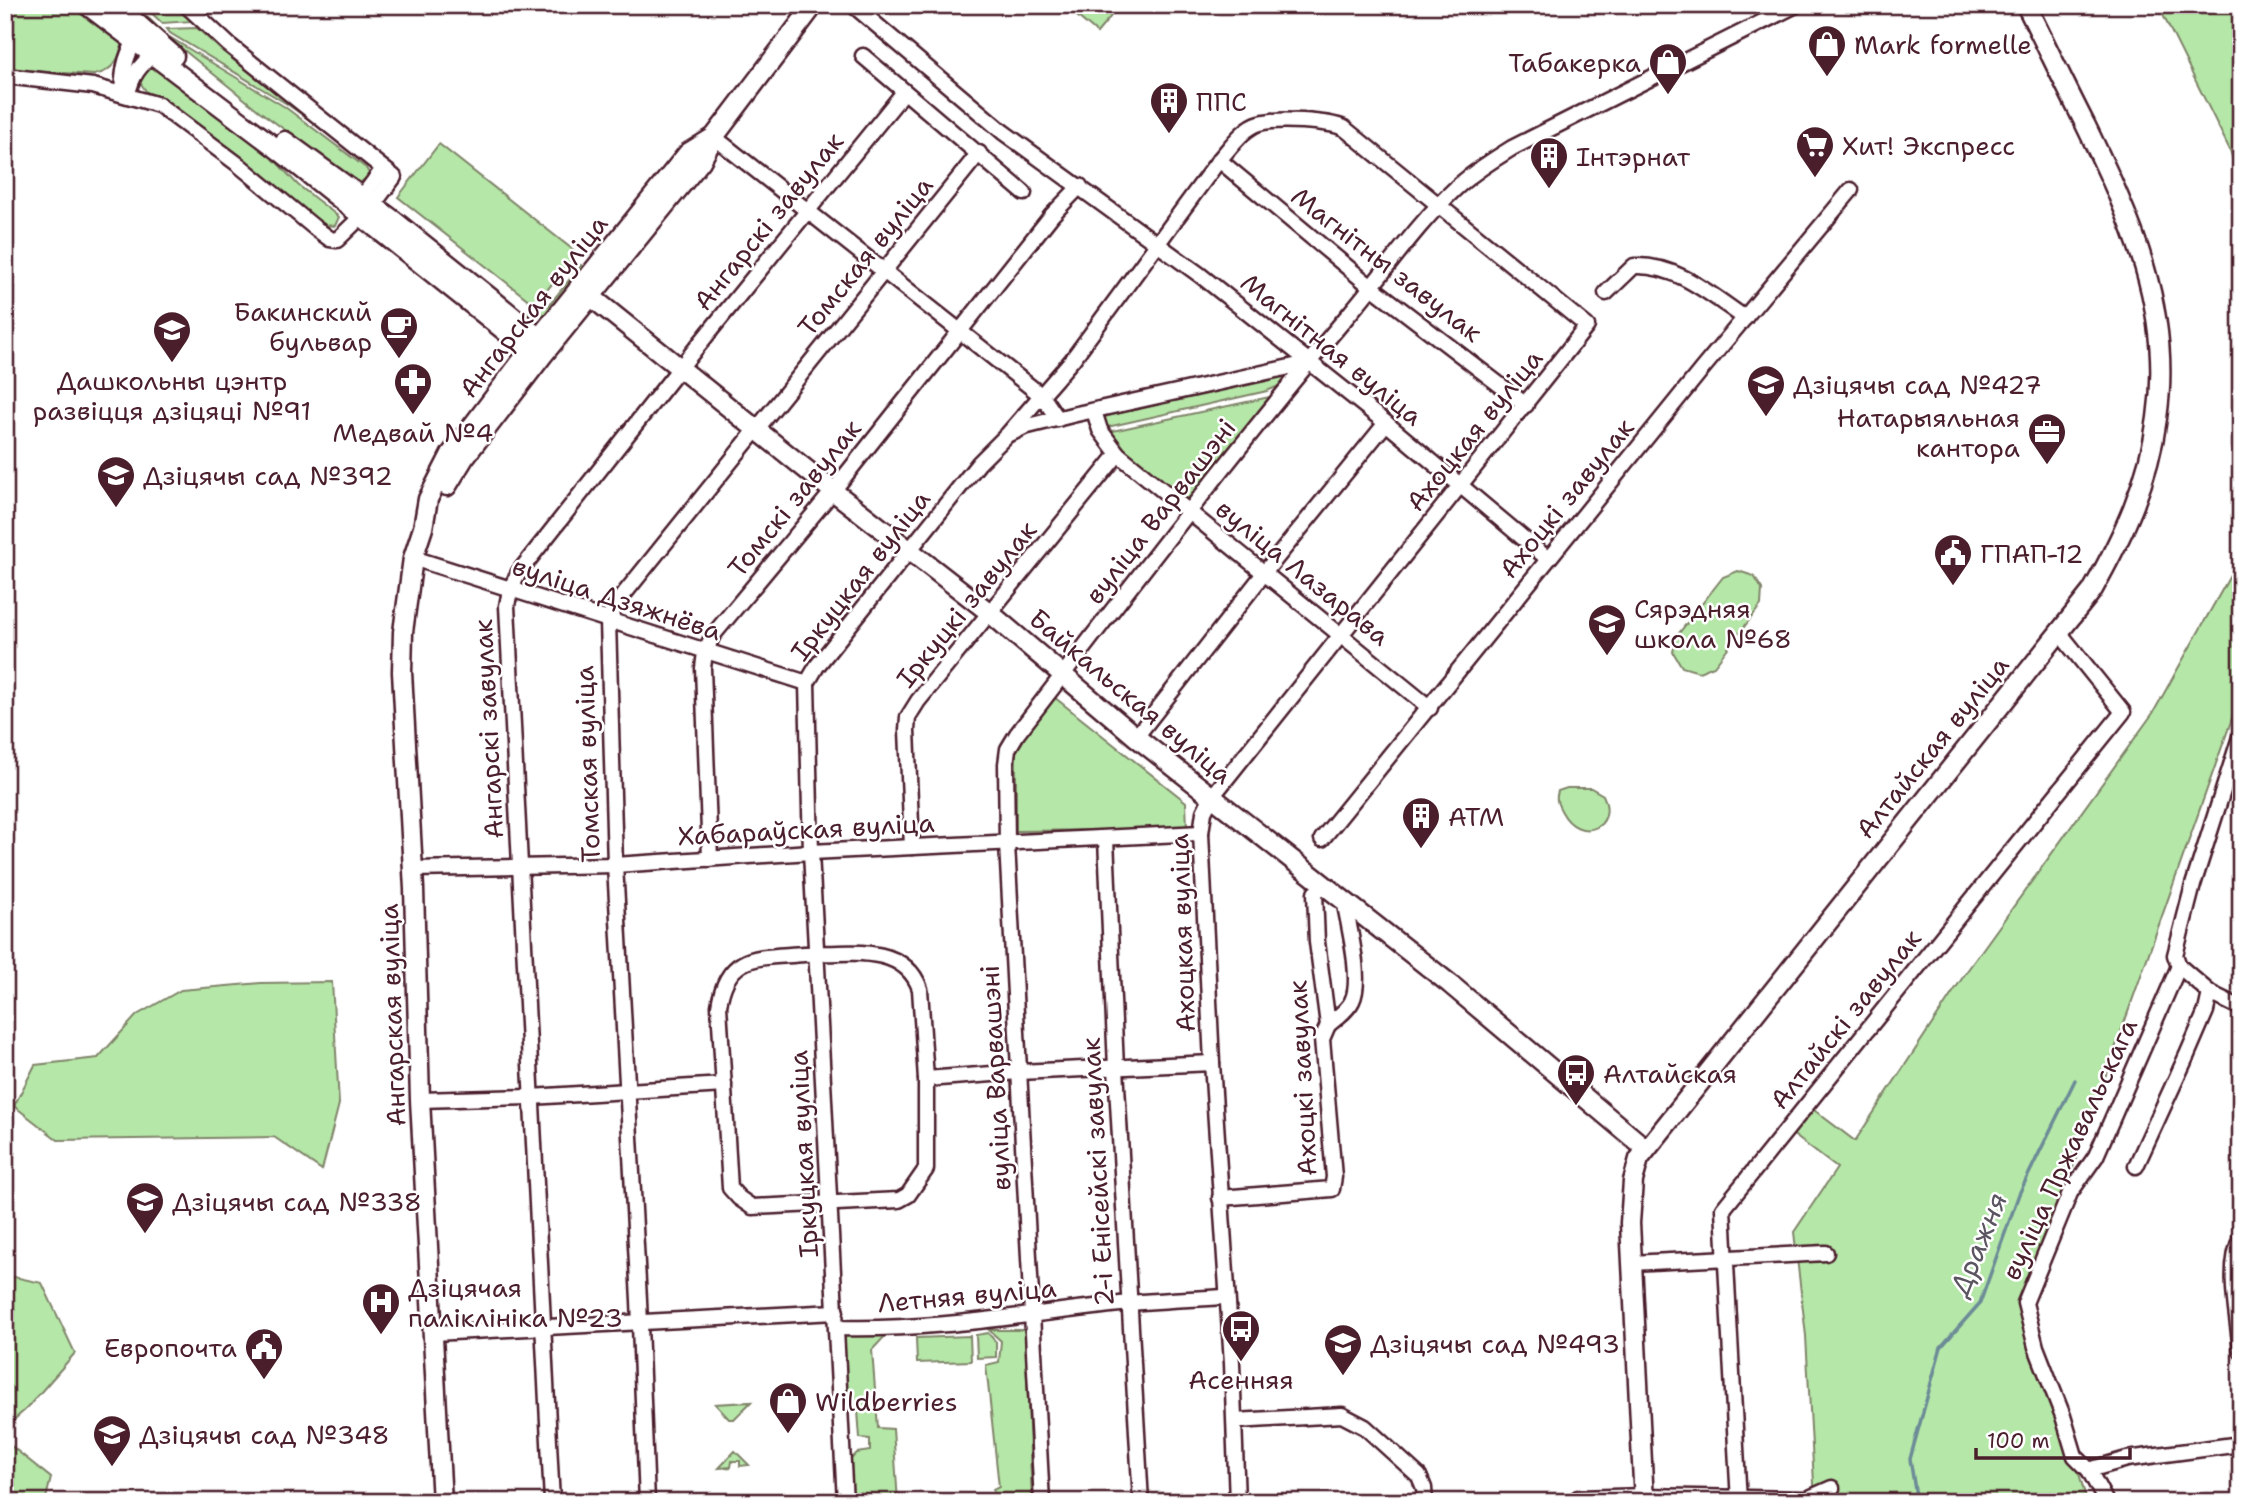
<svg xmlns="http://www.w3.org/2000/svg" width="2246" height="1507" viewBox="0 0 2246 1507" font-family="'Shantell Sans',sans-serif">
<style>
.green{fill:#b5e8a8;stroke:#80846a;stroke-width:2}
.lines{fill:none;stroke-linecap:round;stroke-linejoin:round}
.stream{stroke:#6c8b97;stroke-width:3.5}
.minor-casing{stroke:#4a1f2b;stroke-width:19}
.major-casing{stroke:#4a1f2b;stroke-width:23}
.minor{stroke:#fff;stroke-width:14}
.major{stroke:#fff;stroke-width:18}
.labels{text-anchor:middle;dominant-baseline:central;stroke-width:5;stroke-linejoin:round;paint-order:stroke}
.poi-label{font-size:26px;fill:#4a1f2b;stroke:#fff;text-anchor:start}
.street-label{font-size:26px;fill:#4a1f2b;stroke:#fff}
.water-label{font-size:28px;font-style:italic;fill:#5b5561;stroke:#fff}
</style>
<rect width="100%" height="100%" fill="#fff"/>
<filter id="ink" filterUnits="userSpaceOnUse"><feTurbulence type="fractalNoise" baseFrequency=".0143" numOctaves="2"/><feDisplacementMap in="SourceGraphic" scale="14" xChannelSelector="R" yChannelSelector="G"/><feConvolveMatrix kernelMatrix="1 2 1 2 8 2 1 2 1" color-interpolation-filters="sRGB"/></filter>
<g filter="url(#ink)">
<!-- green -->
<g class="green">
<path d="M5,5H80L121,39C123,57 112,72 94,75L5,69Z"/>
<path d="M128,5H135L166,35L285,107L366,168L370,175L361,182L354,181L258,110Z"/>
<path d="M143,5H180L193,21L162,23Z"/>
<path d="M1086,5H1120L1097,33L1077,16Z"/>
<path d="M2158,5H2241V187L2230,150Z"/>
<path d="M197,28L221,50L336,139L287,104L170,33L167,29Z"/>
<path d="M152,66H157L271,156L298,185L339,217L335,226L325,225L146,91L139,81L145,69Z"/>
<path d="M439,144L577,253L535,305L398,197Z"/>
<path d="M581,265L585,269L549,313L535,317L523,312L549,305Z"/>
<path d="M1285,374L1289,378L1281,385L1267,391L1103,428L1104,417Z"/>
<path d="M1274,396L1188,502L1120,451L1108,432Z"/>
<path d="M2241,547V693L2025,1303L2063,1416L2087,1502H1815L1806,1336L1794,1232L1837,1168L1791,1133L1810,1107L1855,1141L1967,971L2153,713L2236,565Z"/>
<path d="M1738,571L1754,576L1762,589L1761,605L1714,666L1699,672L1682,667L1673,652L1676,637L1723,577Z"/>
<path d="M1054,697L1186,802L1187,829L1016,831V748Z"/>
<path d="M1567,788H1591L1603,795C1619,828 1579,844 1562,812C1558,805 1555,800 1558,791Z"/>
<path d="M332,982L339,1104L322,1170L274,1137L58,1140L14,1106L35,1065L98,1058L137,1015L181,990L261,983Z"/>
<path d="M5,1275L42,1283L75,1353L27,1408L5,1428Z"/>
<path d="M989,1330H1025L1032,1502H995L993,1490L999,1487L986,1365L999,1362L1001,1341Z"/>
<path d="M988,1333L996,1342V1357L977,1358L976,1335Z"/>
<path d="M844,1334H887L872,1350L878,1428L893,1429L898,1502H850L847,1463L857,1453L870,1451V1439L860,1438L858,1411L845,1406Z"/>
<path d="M970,1336L971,1361L917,1363L916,1338Z"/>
<path d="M751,1402L734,1419H729L715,1404Z"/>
<path d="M5,1441L51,1478L45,1502H5Z"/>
<path d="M735,1451L749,1465L740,1466V1461H732L731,1467L719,1468Z"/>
</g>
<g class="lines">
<!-- stream -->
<path class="stream" d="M1917,1502L1910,1459L1941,1347L1980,1303L2019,1194L2075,1080"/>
<defs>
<g id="minor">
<path d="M853,5L1003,132L1200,275L1386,423L1548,559"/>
<path d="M863,56L1024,193"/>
<path d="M5,76L93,86L159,105L239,165L315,228L330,239L337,240L373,205L394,177L229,45L186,5"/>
<path d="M122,93C123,74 124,58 135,42L146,44"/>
<path d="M128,94C132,75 139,67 153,54"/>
<path d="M714,137L1042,396L1058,419"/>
<path d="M1219,160L1364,281L1526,405"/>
<path d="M361,208L362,197L383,169"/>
<path d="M1606,293L1634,266C1677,264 1711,295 1745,318"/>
<path d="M1094,411L1100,430L1118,454L1430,708"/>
<path d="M1012,433L1024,427L1072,415L1308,363"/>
<path d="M413,558L807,683"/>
<path d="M2241,734L2193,885L2175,955L2179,966L2210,993L2241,1008"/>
<path d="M1136,737L1265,572L1386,423"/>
<path d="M1106,839L1116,1068L1141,1502"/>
<path d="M1322,839L1702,369L1851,190"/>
<path d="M912,847L907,730L908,717L918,701L1118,454"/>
<path d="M710,859L703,668L705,652L713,635L833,491L1052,215L1080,186"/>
<path d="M413,869L615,865L811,852L1201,833"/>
<path d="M804,954C844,954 904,942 920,989L926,1079V1169L908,1195L899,1200L752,1207L739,1198L730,1188L719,1006C727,952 759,958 804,954Z"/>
<path d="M1328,1025C1336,1018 1348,1010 1352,1001C1363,980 1348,923 1344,900"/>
<path d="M926,1079L1019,1072L1212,1063"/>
<path d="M420,1100L531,1097L724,1085"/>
<path d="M2136,1166L2187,1055L2206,1011L2210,993"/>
<path d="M1220,1198L1332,1189L1334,1177L1322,1039L1328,1025L1317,942L1315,893"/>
<path d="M2241,1237C2226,1269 2238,1316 2241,1351"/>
<path d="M1631,1263L1826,1253"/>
<path d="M837,1328C935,1331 1033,1313 1130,1303C1162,1300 1194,1299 1226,1297"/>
<path d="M434,1333L836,1312"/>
<path d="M1235,1421L1342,1415L1365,1427L1419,1476L1424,1488L1425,1502"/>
<path d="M2089,1470L2127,1459L2241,1444"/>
<path d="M1578,1498L1644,1496L1807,1499L1832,1488"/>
<path d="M552,1502L507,606L510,590L519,572L680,368L904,92"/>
<path d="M647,1502L639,1300L615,865L608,621L616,604L979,153"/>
<path d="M845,1502L811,852L807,683L817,666L979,463L1007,435L1072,360L1219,160C1230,148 1244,127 1260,123C1277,118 1328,121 1344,128L1587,326L1211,798L1204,812L1201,833L1212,1063L1232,1363L1237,1502"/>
<path d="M1042,1502L1007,844L1006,764L1008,749L1017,734C1126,593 1234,450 1350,313C1385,272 1416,225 1456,188C1473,172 1493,160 1512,148L1796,5"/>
<path d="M1739,1502L1723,1209L2123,712L2058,631"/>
<path d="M2106,1502L2089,1470L2075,1456L2063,1416L2036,1347L2025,1303L2070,1193L2096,1156L2179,966"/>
</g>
<g id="major">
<path d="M87,5L280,151L530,351L540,354"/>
<path d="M116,5L174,56"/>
<path d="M285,141L392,219L493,300L539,338L541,349"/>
<path d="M579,287L833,491L990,613L1136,737L1450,984L1646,1149"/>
<path d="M447,486L464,458L543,355L701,161L714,137L814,5"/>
<path d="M442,1502L420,1100L414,889L402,672L403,632L413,558L423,528L428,499L451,454L539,338L688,153L714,137"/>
<path d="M1644,1502L1630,1223L1633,1181L1639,1159L2092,591C2123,536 2149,481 2157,418C2173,310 2131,219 2085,124C2065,85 2046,45 2026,5"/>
</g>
</defs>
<!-- minor casing -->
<use href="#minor" class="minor-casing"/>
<!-- major casing -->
<use href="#major" class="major-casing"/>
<!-- minor -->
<use href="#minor" class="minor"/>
<!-- major -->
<use href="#major" class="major"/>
</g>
</g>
<!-- icons -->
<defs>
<symbol id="shop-pin" viewBox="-11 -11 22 30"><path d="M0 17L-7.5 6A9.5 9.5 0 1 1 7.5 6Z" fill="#4a1f2b" stroke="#fff"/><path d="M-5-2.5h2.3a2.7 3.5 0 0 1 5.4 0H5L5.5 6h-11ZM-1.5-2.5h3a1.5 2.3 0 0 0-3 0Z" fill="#fff"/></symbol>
<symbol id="building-pin" viewBox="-11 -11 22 30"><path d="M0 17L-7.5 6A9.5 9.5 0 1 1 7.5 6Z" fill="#4a1f2b" stroke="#fff"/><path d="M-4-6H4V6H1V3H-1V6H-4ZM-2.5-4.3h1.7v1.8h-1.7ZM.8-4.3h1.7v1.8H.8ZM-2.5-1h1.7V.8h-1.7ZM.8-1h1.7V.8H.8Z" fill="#fff"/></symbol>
<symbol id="supermarket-pin" viewBox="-11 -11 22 30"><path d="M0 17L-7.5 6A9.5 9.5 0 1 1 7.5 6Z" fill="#4a1f2b" stroke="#fff"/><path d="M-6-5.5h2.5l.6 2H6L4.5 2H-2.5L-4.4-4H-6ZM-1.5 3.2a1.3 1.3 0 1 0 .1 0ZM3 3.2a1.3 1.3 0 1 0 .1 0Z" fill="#fff"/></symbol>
<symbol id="cafe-pin" viewBox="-11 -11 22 30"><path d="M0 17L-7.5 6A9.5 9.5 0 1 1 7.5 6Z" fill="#4a1f2b" stroke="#fff"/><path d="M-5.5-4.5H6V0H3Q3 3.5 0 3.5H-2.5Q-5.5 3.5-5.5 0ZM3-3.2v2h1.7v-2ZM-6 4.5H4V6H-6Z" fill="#fff"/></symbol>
<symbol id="school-pin" viewBox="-11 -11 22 30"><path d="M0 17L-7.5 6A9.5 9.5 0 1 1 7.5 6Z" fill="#4a1f2b" stroke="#fff"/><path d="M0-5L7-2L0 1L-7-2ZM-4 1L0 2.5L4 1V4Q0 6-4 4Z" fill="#fff"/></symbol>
<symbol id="pharmacy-pin" viewBox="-11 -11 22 30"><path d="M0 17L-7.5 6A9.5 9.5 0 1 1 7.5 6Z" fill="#4a1f2b" stroke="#fff"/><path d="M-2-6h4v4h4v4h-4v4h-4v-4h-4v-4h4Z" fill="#fff"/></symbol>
<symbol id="office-pin" viewBox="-11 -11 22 30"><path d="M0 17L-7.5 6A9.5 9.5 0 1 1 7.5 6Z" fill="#4a1f2b" stroke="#fff"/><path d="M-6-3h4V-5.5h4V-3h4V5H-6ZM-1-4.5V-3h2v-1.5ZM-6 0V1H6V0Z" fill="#fff"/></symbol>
<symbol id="civic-pin" viewBox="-11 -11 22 30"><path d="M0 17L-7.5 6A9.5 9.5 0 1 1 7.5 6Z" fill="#4a1f2b" stroke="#fff"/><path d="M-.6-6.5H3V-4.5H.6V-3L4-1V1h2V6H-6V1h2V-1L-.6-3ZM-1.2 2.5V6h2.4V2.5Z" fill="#fff"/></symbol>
<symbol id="bus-pin" viewBox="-11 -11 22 30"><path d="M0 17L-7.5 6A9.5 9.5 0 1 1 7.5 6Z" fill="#4a1f2b" stroke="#fff"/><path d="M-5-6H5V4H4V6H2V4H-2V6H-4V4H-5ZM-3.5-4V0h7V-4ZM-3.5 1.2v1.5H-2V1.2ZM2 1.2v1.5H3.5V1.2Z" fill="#fff"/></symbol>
<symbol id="hospital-pin" viewBox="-11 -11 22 30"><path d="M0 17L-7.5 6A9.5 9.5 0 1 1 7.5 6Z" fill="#4a1f2b" stroke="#fff"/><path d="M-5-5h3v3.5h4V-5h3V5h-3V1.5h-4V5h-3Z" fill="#fff"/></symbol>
</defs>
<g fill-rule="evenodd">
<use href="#shop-pin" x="1805" y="22" width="44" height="60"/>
<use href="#shop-pin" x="1646" y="40" width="44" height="60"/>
<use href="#building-pin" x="1147" y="79" width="44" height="60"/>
<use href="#supermarket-pin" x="1793" y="123" width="44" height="60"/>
<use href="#building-pin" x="1527" y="134" width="44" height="60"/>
<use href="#cafe-pin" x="377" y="304" width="44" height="60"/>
<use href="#school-pin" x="150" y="308" width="44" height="60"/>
<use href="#pharmacy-pin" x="391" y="360" width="44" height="60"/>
<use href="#school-pin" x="1744" y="362" width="44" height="60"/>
<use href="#office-pin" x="2025" y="410" width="44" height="60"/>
<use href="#school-pin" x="94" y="453" width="44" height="60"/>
<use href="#civic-pin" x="1931" y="531" width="44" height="60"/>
<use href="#school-pin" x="1585" y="601" width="44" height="60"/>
<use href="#building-pin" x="1399" y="794" width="44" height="60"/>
<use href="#bus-pin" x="1554" y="1051" width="44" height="60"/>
<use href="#school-pin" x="123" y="1179" width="44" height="60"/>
<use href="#hospital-pin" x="359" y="1280" width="44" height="60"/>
<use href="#bus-pin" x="1219" y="1307" width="44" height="60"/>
<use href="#school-pin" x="1321" y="1321" width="44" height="60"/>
<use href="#civic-pin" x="242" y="1325" width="44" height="60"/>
<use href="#shop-pin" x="766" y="1379" width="44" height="60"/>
<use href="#school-pin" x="90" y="1412" width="44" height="60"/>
</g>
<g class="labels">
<!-- poi labels -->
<g class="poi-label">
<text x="1854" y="44">Mark formelle</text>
<text x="1641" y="62" text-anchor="end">Табакерка</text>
<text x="1196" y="101">ППС</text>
<text x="1842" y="145">Хит! Экспресс</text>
<text x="1576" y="156">Інтэрнат</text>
<text x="372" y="311" text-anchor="end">Бакинский<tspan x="372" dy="30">бульвар</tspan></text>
<text x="172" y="380" text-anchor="middle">Дашкольны цэнтр<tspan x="172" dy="30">развіцця дзіцяці №91</tspan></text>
<text x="1793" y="384">Дзіцячы сад №427</text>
<text x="2020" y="417" text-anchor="end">Натарыяльная<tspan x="2020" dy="30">кантора</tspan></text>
<text x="413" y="432" text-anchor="middle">Медвай №4</text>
<text x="143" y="475">Дзіцячы сад №392</text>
<text x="1980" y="553">ГПАП-12</text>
<text x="1634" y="608">Сярэдняя<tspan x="1634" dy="30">школа №68</tspan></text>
<text x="1448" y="816">АТМ</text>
<text x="1603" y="1073">Алтайская</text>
<text x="172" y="1201">Дзіцячы сад №338</text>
<text x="408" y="1287">Дзіцячая<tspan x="408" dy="30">паліклініка №23</tspan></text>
<text x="1370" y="1343">Дзіцячы сад №493</text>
<text x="237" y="1347" text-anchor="end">Европочта</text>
<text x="1241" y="1379" text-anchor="middle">Асенняя</text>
<text x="815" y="1401">Wildberries</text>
<text x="139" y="1434">Дзіцячы сад №348</text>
</g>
<!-- street labels -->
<g class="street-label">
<text transform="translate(768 221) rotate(-51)">Ангарскі завулак</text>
<text transform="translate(865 256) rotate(-51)">Томская вуліца</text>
<text transform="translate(1387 264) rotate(38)">Магнітны завулак</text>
<text transform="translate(533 306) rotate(-52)">Ангарская вуліца</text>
<text transform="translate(1332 349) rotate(39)">Магнітная вуліца</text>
<text transform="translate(1474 430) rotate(-51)">Ахоцкая вуліца</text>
<text transform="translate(794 498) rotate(-51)">Томскі завулак</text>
<text transform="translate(1566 498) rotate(-51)">Ахоцкі завулак</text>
<text transform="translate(1160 511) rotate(-52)">вуліца Варвашэні</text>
<text transform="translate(1303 572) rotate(39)">вуліца Лазарава</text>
<text transform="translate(860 575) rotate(-52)">Іркуцкая вуліца</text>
<text transform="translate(617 598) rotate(18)">вуліца Дзяжнёва</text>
<text transform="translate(966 604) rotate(-51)">Іркуцкі завулак</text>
<text transform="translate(1131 696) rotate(40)">Байкальская вуліца</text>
<text transform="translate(488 729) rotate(-93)">Ангарскі завулак</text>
<text transform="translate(1932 747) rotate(-51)">Алтайская вуліца</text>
<text transform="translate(587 764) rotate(-92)">Томская вуліца</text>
<text transform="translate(806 829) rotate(-3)">Хабараўская вуліца</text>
<text transform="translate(1182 933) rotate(-92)">Ахоцкая вуліца</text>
<text transform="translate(392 1015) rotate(-92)">Ангарская вуліца</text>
<text transform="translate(1845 1019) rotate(-51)">Алтайскі завулак</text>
<text transform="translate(995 1078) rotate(-93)">вуліца Варвашэні</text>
<text transform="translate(1302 1078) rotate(-93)">Ахоцкі завулак</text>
<text transform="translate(2069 1149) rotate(-65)">вуліца Пржавальскага</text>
<text transform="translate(803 1154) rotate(-93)">Іркуцкая вуліца</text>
<text transform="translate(1097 1172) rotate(-93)">2-і Енісейскі завулак</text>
<text transform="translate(967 1295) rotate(-5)">Летняя вуліца</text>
</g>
<!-- water labels -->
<g class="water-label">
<text transform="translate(1978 1244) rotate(-68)">Дражня</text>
</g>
</g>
<!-- margin -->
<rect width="2246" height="1507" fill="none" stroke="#fff" stroke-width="28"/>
<rect x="14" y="14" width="2218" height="1479" fill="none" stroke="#4a1f2b" stroke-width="2.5" filter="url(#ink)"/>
<!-- scale -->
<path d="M1976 1448v10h154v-10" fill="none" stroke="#4a1f2b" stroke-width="3.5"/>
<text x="1987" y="1448" font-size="21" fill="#4a1f2b" stroke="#ffffff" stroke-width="5" paint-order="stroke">100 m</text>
</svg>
